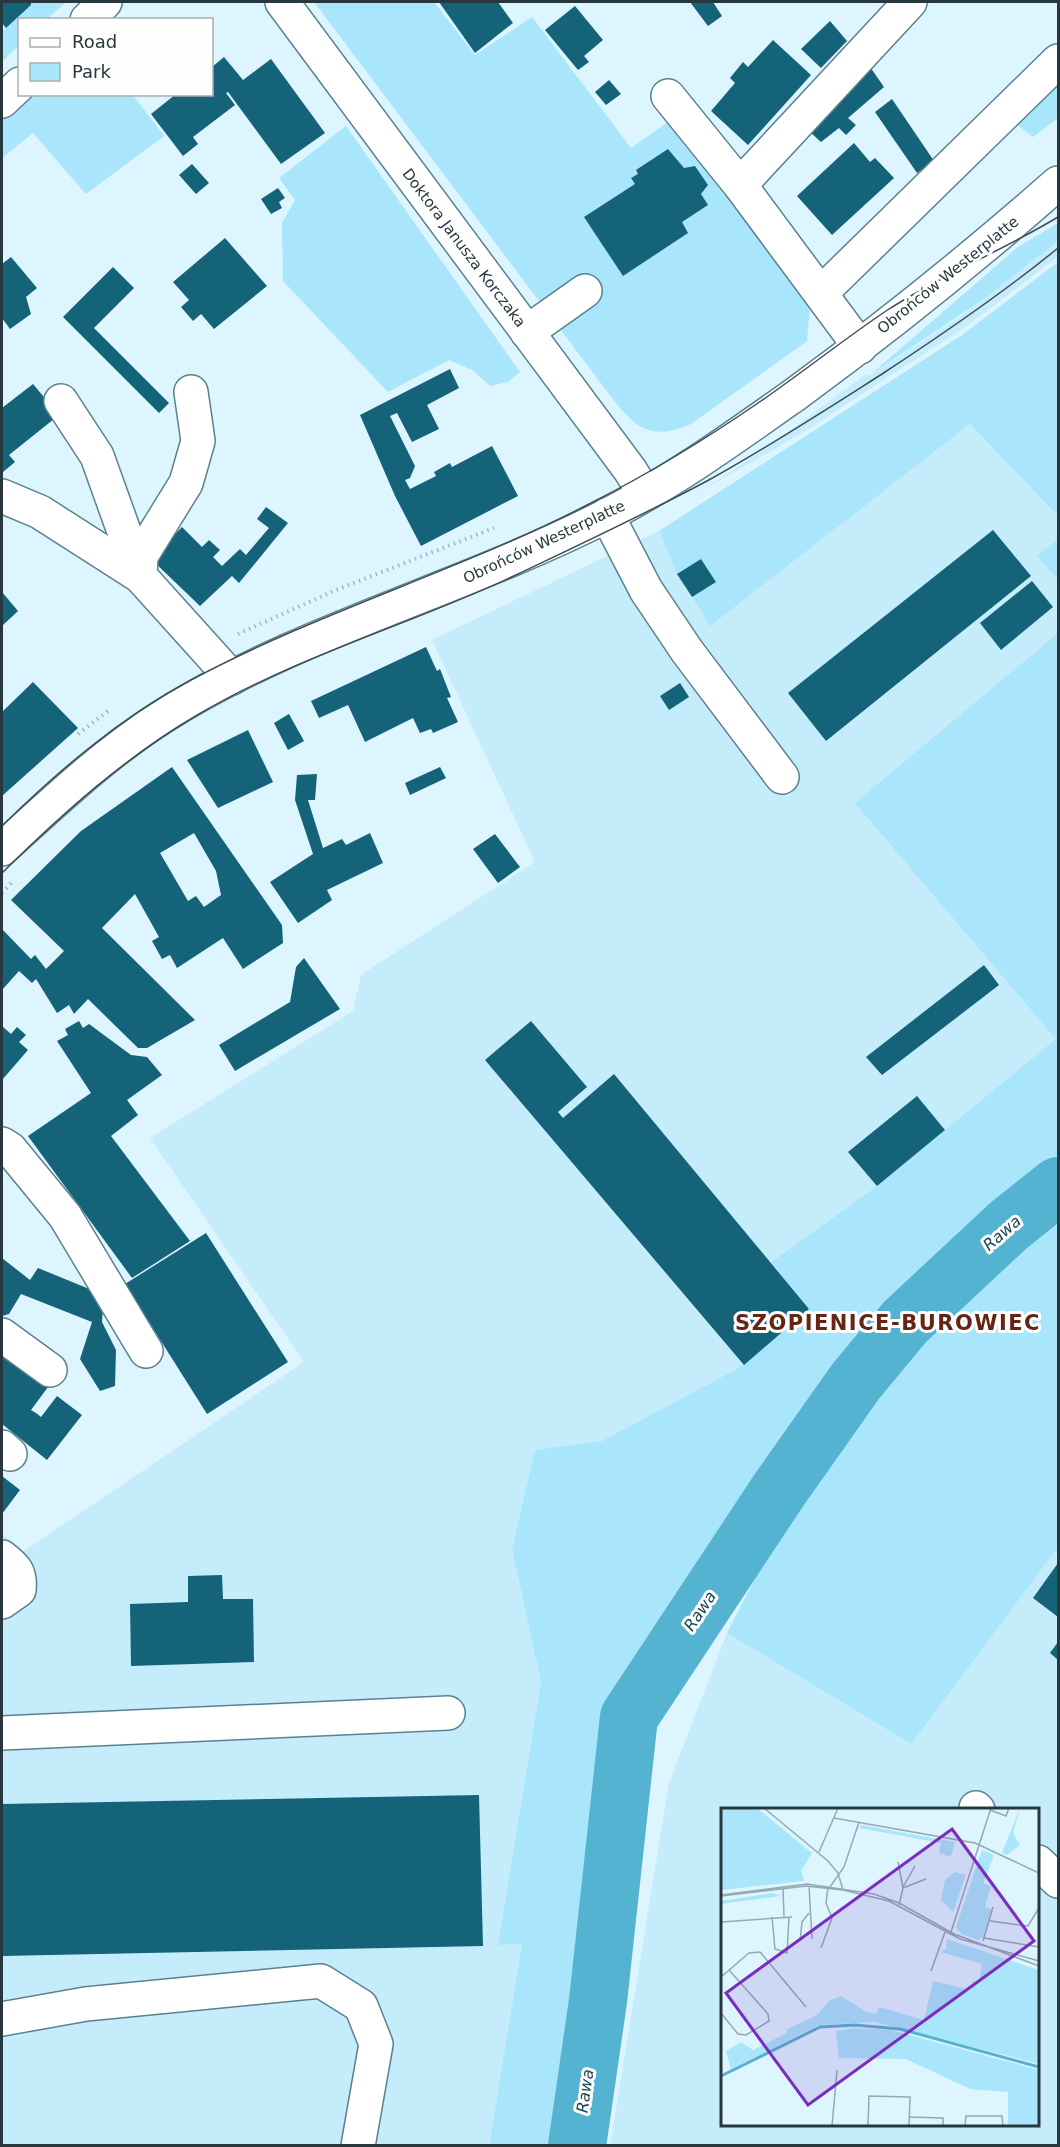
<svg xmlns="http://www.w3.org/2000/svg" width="1060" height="2147" viewBox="0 0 1060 2147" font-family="'DejaVu Sans',sans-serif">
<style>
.built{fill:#c5ecfa;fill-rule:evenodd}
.green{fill:#a9e6fb}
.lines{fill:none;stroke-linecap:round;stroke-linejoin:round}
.river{stroke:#54b3d1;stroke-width:58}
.building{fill:#146379;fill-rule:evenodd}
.minor-casing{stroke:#5c818e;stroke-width:36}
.path{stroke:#a1b6be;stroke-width:4;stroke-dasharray:1.5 4.5;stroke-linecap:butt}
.minor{stroke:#fff;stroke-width:33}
.tram{stroke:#3d4e54;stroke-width:1.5}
.labels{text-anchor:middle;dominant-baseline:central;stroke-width:6;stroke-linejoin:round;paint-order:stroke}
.street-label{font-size:15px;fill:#27373d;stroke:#fefefe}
.water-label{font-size:16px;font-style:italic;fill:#1c4653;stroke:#fefefe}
.district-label{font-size:21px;font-weight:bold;letter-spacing:1.5px;fill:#662412;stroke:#fefefe}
.inset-river{fill:none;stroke:#54b3d1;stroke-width:3}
.inset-road{fill:none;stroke:#94a9b1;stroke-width:1.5}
.view{fill:#7b2cbf;fill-opacity:0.15;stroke:#7b2cbf;stroke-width:3}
.inset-edge{fill:none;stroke:#27373d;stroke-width:3}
</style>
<rect width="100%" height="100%" fill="#ddf5fe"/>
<!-- built -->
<g class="built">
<path d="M1058,241V257L967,326L799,435L694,495L765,449L865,375H871L959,317Z"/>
<path d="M970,424L1058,516V539L1038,556L1058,580V633L856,803L1057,1039L877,1186L772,1261L809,1309L744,1365L602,1441L535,1450L512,1549L541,1682L498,1945L522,1944L489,2145H2V1534L24,1551L304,1362L150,1138L353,1011L361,975L535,862L432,640L659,531L677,574L710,625Z"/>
<path d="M1058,1547V2145L610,2146L669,1783L727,1633L911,1744ZM722,1810H1038V2124H722Z"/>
</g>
<!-- green -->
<g class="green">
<path d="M31,2H66L47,19L20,20L19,45L2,62V32L31,5Z"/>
<path d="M314,2H434L475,55L532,17L631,148L678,115L811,295L807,341L691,424C652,441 636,429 612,398Z"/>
<path d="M1058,74V118L1033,137L1013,121Z"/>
<path d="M20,95H133L164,136L86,194L33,133L2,158V113Z"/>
<path d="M346,126L520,372L508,382L490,386L472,370L449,360L388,392L283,281L282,223L295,200L279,178Z"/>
<path d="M1058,223V241L985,298L870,375L1018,247Z"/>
<path d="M1058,262V516L970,424L710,626L692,597L716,581L701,559L677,574L659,531L962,335Z"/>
<path d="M1058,539V580L1037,556Z"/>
<path d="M1058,633V1160L885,1301L846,1351L614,1709L557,2145L489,2146L522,1944L498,1945L541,1682L512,1549L535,1450L602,1441L744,1365L809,1309L771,1262L877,1186L1056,1039L855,803Z"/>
<path d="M1058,1217V1547L911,1744L727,1633L792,1506L898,1359L970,1287Z"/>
</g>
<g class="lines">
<!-- river -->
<path class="river" d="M577,2146L598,2001L629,1717L779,1490L856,1381L905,1322L1008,1226L1058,1186"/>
</g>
<!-- building -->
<g class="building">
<path d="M2,2H31V5L6,28L2,23Z"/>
<path d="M439,2H498L513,23L475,53Z"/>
<path d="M690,2H713L722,16L708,26Z"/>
<path d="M575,6L603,40L584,56L589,62L578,70L545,30Z"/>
<path d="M830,21L847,41L821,68L801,49Z"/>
<path d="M773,40L811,75L748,145L711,111L735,83L730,78L743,62L748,67Z"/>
<path d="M224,57L243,80L271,59L325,133L281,164L228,92L226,93L235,105L193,137L198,144L183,156L151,114L176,94H212V67Z"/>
<path d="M868,64L884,87L848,118L856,125L846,135L839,128L821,142L810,132Z"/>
<path d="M609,80L621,94L606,105L595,92Z"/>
<path d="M892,99L934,161L917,173L875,112Z"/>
<path d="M854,143L870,162L875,158L894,178L832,235L797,196Z"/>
<path d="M668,149L684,168L695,166L708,185L701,194L708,205L682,222L688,233L623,276L584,217L635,184L631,178L638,174L636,170Z"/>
<path d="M192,164L209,183L196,194L179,175Z"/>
<path d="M278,188L285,198L279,202L282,208L271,214L261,199Z"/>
<path d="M225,238L267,286L214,329L201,314L193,321L181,307L189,300L173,282Z"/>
<path d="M11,257L37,288L26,297L31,314L10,329L2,318V264Z"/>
<path d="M113,267L134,288L94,328L169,403L159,413L63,317Z"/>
<path d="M450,369L459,388L427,405L439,429L412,442L397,413L390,416L415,466L410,478L405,480L410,489L436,476L434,472L450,463L452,467L492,446L518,496L421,546L395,496L360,415Z"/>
<path d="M33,384L59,415L9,455L15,462L3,472L2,408Z"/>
<path d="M266,507L288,523L239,583L232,576L200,606L151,559L182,527L202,547L209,540L220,550L213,557L222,566L240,549L246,555L269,528L257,519Z"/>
<path d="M993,530L1031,576L826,741L788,693Z"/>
<path d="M701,559L716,582L692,597L677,574Z"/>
<path d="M1032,581L1053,607L1001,650L980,623Z"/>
<path d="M2,592L18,611L2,626Z"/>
<path d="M426,647L437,671L440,669L451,697L447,698L458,722L433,733L431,729L420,733L413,718L365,742L348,705L319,718L311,701Z"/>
<path d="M33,682L78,728L2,796V712Z"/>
<path d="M680,683L689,697L669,710L660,696Z"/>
<path d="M289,714L304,741L288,750L274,723Z"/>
<path d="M248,730L273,782L218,808L187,760Z"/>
<path d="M172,767L282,925L283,943L243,969L223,938L177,968L170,955L162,959L152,941L159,937L135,894L102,928L195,1020L147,1048H138L88,999L74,1014L69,1005L57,1013L36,979L32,983L19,971L2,990V929L31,959L35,955L46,969L64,951L11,900L81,831ZM194,833L216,871L221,895L204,907L196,896L188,901L160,853Z"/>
<path d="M440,767L446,778L410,795L405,783Z"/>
<path d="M317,774L315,800H308L323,848L342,839L346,845L370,833L383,863L327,890L332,900L298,923L270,882L313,854L295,800L297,775Z"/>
<path d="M495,834L520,867L498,883L473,849Z"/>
<path d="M304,958L340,1009L235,1071L219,1045L290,1002L296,967Z"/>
<path d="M984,965L999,985L882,1075L866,1057Z"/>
<path d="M79,1021L83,1028L89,1024L131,1055L147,1057L162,1075L127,1100L138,1115L111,1136L190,1241L132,1278L28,1136L91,1093L57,1041L68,1035L65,1029Z"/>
<path d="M531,1021L587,1087L558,1112L563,1118L614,1074L809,1309L744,1365L485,1060Z"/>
<path d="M2,1026L11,1034L17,1027L26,1035L19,1042L28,1050L2,1080Z"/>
<path d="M917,1096L945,1130L877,1186L848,1152Z"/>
<path d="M206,1233L288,1362L207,1414L125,1284Z"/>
<path d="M2,1258L30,1280L38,1268L104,1295L102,1322L116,1350L115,1386L100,1391L80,1359L92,1322L21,1294L9,1314L2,1316Z"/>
<path d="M2,1354L48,1387L31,1410L36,1413L41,1417L57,1396L82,1415L47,1460L2,1424Z"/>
<path d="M2,1476L20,1490L2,1514Z"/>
<path d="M1058,1563V1617L1033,1598Z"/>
<path d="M222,1575L223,1599H253L254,1662L131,1666L130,1604L188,1602V1576Z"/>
<path d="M1058,1642V1660L1050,1653Z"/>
<path d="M479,1795L483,1946L2,1956V1804Z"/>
</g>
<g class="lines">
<defs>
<g id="minor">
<path d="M282,2L630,470L645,494"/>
<path d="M87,20L105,2"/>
<path d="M668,96L740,185L860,347"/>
<path d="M2,101L20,84"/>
<path d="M740,185L910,2"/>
<path d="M821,293L1058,61"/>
<path d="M527,332L585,291"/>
<path d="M61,401L97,456L140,576"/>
<path d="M2,496L40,512L140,576L232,678"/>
<path d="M607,515L646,590L687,651L782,777"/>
<path d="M140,576L141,556L186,483L198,441L191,392"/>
<path d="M2,849C54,802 103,755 162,717C300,630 461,590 606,516C674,481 735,437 797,393C887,327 974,257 1058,183"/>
<path d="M2,1144L10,1149L65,1216L146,1351"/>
<path d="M2,1335L50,1370"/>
<path d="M2,1447L10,1454"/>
<path d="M2,1557C15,1567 21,1572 19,1590L2,1602"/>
<path d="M2,1733L448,1713"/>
<path d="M976,1808L978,1810"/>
<path d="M1038,1862L1058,1881"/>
<path d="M2,2019L86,2004L321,1981L361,2006L376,2044L358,2146"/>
</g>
</defs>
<!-- minor casing -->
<use href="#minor" class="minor-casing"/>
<!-- path -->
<g class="path">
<path d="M238,634L336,590L494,528"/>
<path d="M78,734L108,711"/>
<path d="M2,893L14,880"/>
</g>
<!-- minor -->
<use href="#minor" class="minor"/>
<!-- tram -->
<g class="tram">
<path d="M2,826C59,770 120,718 191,680C320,611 462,570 591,503C650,473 706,439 761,401C803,372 843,340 886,311C941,275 1002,251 1058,217"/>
<path d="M2,873C63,813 125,757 199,714C299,655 413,624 518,574C581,544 645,514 707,481C767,448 824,411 882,374C943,334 1002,294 1058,248"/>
</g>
</g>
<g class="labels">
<!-- street labels -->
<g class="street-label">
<text transform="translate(464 248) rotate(53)">Doktora Janusza Korczaka</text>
<text transform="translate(948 275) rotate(-39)">Obrońców Westerplatte</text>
<text transform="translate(544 542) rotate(-25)">Obrońców Westerplatte</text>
</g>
<!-- water labels -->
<g class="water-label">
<text transform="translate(1002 1233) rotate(-41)">Rawa</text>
<text transform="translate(700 1611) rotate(-56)">Rawa</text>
<text transform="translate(585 2091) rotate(-82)">Rawa</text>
</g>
<!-- district labels -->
<g class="district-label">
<text x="888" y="1323">SZOPIENICE-BUROWIEC</text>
</g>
</g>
<!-- overview -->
<g transform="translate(721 1808)">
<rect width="318" height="318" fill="#ddf5fe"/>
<path d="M0,0H36L91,45L80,63L83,73L0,82ZM299,0L292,25L299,37L286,47L281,45ZM140,17L234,34L230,49L218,45L220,35L138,20ZM261,42L273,47L262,75L270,78L264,99L271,101L262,129L257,132L240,126L235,119ZM234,64L245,67L232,104L220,92L224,72ZM51,85L60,88L0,96V93ZM226,131L318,162V256L154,214L98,217L10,261L5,243L20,234L32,242L66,225L65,222L96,207L108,193L120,188L145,204L155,206L158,199L203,212L212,173L250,182L252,173L258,174L261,156L220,144L225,141ZM134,220L170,222L318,262V318L287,316V284L249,281L185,251L118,250L115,223Z" fill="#a9e6fb"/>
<path class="inset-river" d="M0,268L99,219L134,217L179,221L318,259"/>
<path class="inset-road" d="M43,0L107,53L117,65L122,82M269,2L285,8L288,0M113,10L254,35L318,65M98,44L117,0M177,54L182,80L178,97M88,78L91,131M109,79L123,59L138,14M182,79L194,58M62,80L63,109M182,80L205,71M0,87L86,76L153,86L178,95L233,126L318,158M0,88L85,78L122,82L168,93L239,131L318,153M51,109L54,141L66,145L68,109M269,113L307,118L318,100M0,114L71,109M229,127L270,0M263,130L318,139M79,133L81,114L88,105M262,133L272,99M100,140L111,110L105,95L107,79M210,163L224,124M0,169L28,145L39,144L85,199M0,205L17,226L25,227L48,213L47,206L8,162M189,309L222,310V318M111,318L116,262M147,318L148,288L189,289L188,318M244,318L245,308H281L282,318"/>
<path class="view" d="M231,21L313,133L87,297L5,185Z"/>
<rect width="318" height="318" class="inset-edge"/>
</g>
<!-- border -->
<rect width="1060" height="2147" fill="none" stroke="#27373d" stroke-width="6"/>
<!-- legend -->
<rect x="18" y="18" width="195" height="78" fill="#fefefe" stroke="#a8aeb1" stroke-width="1.5"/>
<rect x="30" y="38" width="30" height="9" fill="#ffffff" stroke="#a8aeb1" stroke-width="1.5"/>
<text x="72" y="48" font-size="18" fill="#27373d">Road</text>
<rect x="30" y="63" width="30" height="18" fill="#a9e6fb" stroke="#a8aeb1" stroke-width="1.5"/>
<text x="72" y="78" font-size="18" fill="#27373d">Park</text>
</svg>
